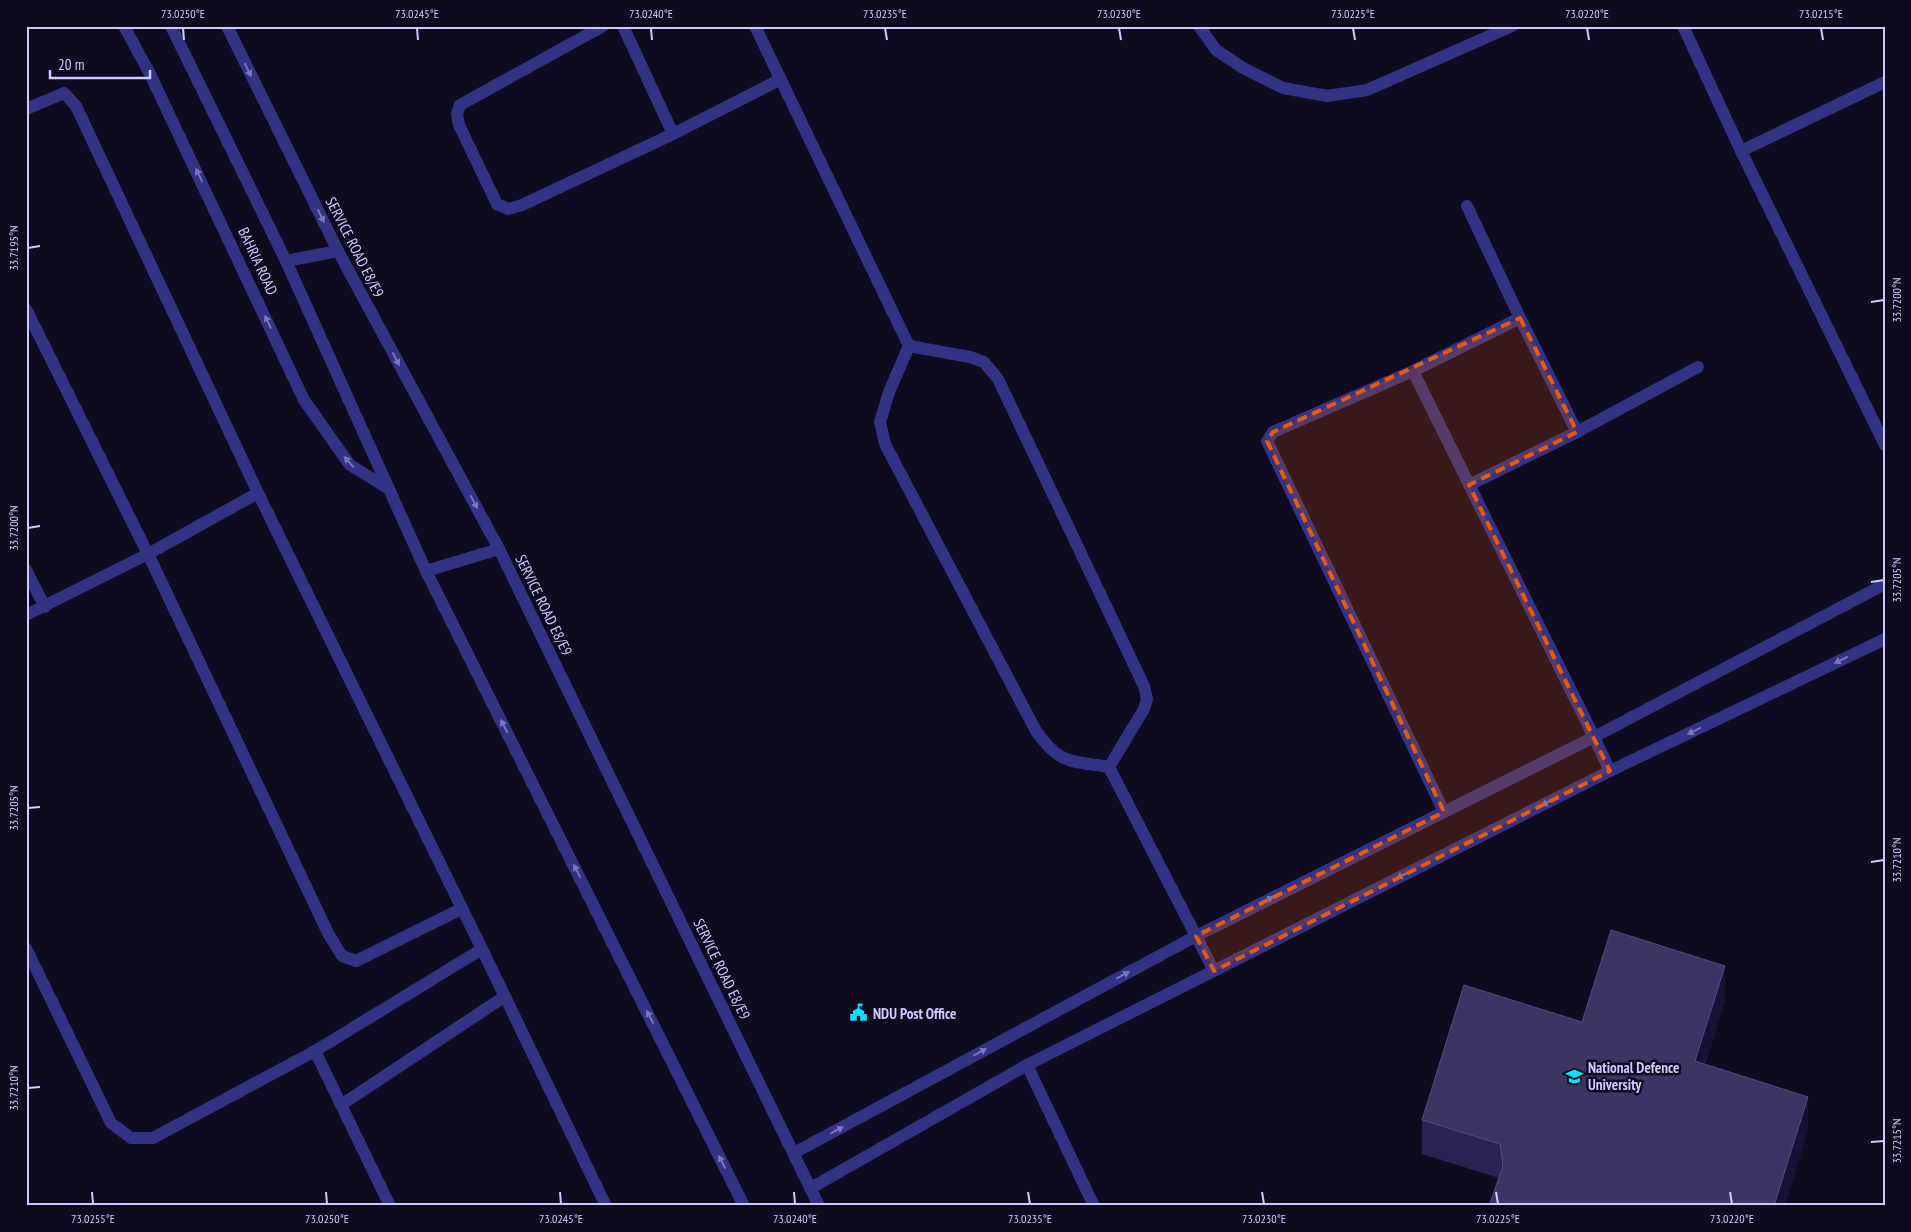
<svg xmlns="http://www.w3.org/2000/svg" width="1911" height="1232" viewBox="0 0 1911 1232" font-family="'PT Sans Narrow',sans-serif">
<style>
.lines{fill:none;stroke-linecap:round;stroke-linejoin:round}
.minor{stroke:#333283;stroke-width:12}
.tertiary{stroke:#333283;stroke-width:12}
.wall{fill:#2a2250}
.shaded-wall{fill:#181135}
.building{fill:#3c3463;stroke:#534b7b}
.oneway{fill:#7976bb}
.marked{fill:#e8590c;fill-opacity:0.2;stroke:#e8590c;stroke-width:4;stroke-dasharray:10 6;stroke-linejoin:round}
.ticks{fill:none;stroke:#cfcaff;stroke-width:2}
.labels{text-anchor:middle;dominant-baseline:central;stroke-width:5;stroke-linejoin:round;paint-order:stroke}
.street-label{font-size:15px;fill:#cfcaff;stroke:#0e0b20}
.poi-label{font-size:15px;font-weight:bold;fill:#cfcaff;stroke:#0e0b20;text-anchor:start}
.neatline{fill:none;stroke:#cfcaff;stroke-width:2}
.ticks-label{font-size:12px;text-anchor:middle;fill:#cfcaff}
</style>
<rect width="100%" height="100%" fill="#0e0b20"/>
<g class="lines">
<!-- minor -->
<g class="minor">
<path d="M603,26L460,105L457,114L459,125L497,204L508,209L522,205L673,134"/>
<path d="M623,26L673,134L781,79"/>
<path d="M755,26L909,346"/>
<path d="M1199,26L1216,50L1243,68L1283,88L1327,96L1367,90L1512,26"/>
<path d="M1683,26L1741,151L1885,445"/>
<path d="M26,109L64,93L76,106L258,493L482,949L606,1206"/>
<path d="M1741,151L1885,82"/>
<path d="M1467,206L1520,318"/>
<path d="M26,309L148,554L328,933L342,956L356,961L461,909"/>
<path d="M1413,371L1273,432L1267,441L1444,812"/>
<path d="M1577,432L1698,367"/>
<path d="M1469,485L1577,432L1520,318L1413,371L1594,737L1610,771"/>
<path d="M26,570L45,607"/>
<path d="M26,615L148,554L258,493"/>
<path d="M1109,767C1071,761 1060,765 1036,731L885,444L880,422L889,392L909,346L970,357L984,362L998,379L1144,686L1147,699L1144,709L1109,767L1214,971"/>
<path d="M26,948L111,1123L131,1138H153L315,1051L482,949"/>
<path d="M315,1051L390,1206"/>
<path d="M1027,1065L1094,1206"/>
<path d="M341,1105L504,997"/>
<path d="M794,1153L1196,936L1594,737L1885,584"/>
<path d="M811,1188L1027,1065L1610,771L1885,639"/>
</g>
<!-- tertiary -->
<g class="tertiary">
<path d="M124,26L150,74L304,400L350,465L389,489"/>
<path d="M171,26L286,261L426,571L744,1206"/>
<path d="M227,26L338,251L499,549L819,1206"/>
<path d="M286,261L338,251"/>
<path d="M426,571L499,549"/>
</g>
</g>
<!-- wall -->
<path class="wall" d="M1725,1001L1705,1064L1808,1131L1499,1178L1422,1154V1120L1582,1022Z"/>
<!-- shaded-wall -->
<g class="shaded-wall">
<path d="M1725,966V1001L1695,1096V1061Z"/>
<path d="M1808,1097V1131L1785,1206H1774Z"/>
</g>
<!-- building -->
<path class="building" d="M1611,930L1725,966L1695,1061L1808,1097L1774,1206H1489L1503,1166L1500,1144L1422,1120L1464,985L1582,1022Z"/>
<!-- one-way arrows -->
<defs><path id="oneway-solid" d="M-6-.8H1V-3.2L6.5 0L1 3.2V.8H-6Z" transform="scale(1.25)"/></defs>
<g class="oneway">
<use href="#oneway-solid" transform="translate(248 70) rotate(64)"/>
<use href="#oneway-solid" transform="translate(199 175) rotate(-116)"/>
<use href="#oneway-solid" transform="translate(321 216) rotate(64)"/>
<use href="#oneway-solid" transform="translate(268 322) rotate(-115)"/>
<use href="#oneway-solid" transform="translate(396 359) rotate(62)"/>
<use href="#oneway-solid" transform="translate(349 462) rotate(-132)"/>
<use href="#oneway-solid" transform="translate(474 502) rotate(62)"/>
<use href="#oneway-solid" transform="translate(1841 660) rotate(154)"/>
<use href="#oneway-solid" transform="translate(504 726) rotate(-117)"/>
<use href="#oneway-solid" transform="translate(1694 731) rotate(154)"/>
<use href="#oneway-solid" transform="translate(1548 802) rotate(153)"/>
<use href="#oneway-solid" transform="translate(577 871) rotate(-117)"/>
<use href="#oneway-solid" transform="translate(1403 875) rotate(153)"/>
<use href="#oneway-solid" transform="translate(1267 900) rotate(-27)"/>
<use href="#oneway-solid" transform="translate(1123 975) rotate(-28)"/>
<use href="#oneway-solid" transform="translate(650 1017) rotate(-117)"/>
<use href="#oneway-solid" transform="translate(980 1052) rotate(-28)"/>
<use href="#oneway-solid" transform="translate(837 1130) rotate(-28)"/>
<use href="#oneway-solid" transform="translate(722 1162) rotate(-117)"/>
</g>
<!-- marked area -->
<path class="marked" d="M1520,318L1577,432L1469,485L1610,771L1214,971L1196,936L1444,812L1267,441L1273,432Z"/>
<!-- ticks -->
<path class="ticks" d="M183,28L184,40M417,28L418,40M651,28L652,40M885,28L887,40M1119,28L1121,40M1353,28L1355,40M1587,28L1589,40M1821,28L1823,40M28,248L40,246M1871,302L1884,300M28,528L40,526M1871,582L1884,580M28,808L40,807M1871,862L1884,860M28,1088L40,1087M1871,1142L1884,1141M92,1192L93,1204M326,1192L327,1204M560,1192L561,1204M794,1192L795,1204M1028,1192L1030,1204M1262,1192L1264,1204M1496,1192L1498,1204M1730,1192L1732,1204"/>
<!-- icons -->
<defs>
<symbol id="civic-bare" viewBox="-9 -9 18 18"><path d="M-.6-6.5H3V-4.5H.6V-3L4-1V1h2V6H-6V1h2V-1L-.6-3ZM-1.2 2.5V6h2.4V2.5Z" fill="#00e1f5" stroke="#0e0b20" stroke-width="2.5" paint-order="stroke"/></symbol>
<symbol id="university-bare" viewBox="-9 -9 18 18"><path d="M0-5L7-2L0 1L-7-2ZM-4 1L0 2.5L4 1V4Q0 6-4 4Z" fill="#00e1f5" stroke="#0e0b20" stroke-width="2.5" paint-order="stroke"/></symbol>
</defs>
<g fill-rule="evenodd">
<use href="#civic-bare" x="846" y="1000" width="25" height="25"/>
<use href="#university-bare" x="1562" y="1064" width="25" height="25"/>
</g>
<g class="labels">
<!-- street labels -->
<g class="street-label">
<text transform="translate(355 247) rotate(63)">SERVICE ROAD E8/E9</text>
<text transform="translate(258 261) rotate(65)">BAHRIA ROAD</text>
<text transform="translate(544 605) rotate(64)">SERVICE ROAD E8/E9</text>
<text transform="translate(722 969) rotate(64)">SERVICE ROAD E8/E9</text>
</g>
<!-- poi labels -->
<g class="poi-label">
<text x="873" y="1013">NDU Post Office</text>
<text x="1588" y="1067">National Defence<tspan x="1588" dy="17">University</tspan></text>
</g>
</g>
<!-- border -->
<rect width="1911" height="1232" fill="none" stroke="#0e0b20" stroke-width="55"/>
<!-- scale -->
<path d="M50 70v8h100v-8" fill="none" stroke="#cfcaff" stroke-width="2.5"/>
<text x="58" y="70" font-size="15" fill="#cfcaff" stroke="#0e0b20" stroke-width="4" paint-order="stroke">20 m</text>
<rect x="28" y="28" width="1856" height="1176" class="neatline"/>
<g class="ticks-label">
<text x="183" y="18">73.0250°E</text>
<text x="417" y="18">73.0245°E</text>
<text x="651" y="18">73.0240°E</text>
<text x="885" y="18">73.0235°E</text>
<text x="1119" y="18">73.0230°E</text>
<text x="1353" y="18">73.0225°E</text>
<text x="1587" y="18">73.0220°E</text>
<text x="1821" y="18">73.0215°E</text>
<text transform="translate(14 248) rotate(-90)" y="4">33.7195°N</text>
<text transform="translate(1897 300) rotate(-90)" y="4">33.7200°N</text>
<text transform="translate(14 528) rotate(-90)" y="4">33.7200°N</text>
<text transform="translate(1897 580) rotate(-90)" y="4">33.7205°N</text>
<text transform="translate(14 808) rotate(-90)" y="4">33.7205°N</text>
<text transform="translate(1897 860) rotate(-90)" y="4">33.7210°N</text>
<text transform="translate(14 1088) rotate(-90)" y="4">33.7210°N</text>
<text transform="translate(1897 1141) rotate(-90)" y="4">33.7215°N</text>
<text x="93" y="1223">73.0255°E</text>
<text x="327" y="1223">73.0250°E</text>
<text x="561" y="1223">73.0245°E</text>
<text x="795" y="1223">73.0240°E</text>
<text x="1030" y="1223">73.0235°E</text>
<text x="1264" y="1223">73.0230°E</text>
<text x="1498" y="1223">73.0225°E</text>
<text x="1732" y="1223">73.0220°E</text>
</g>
</svg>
